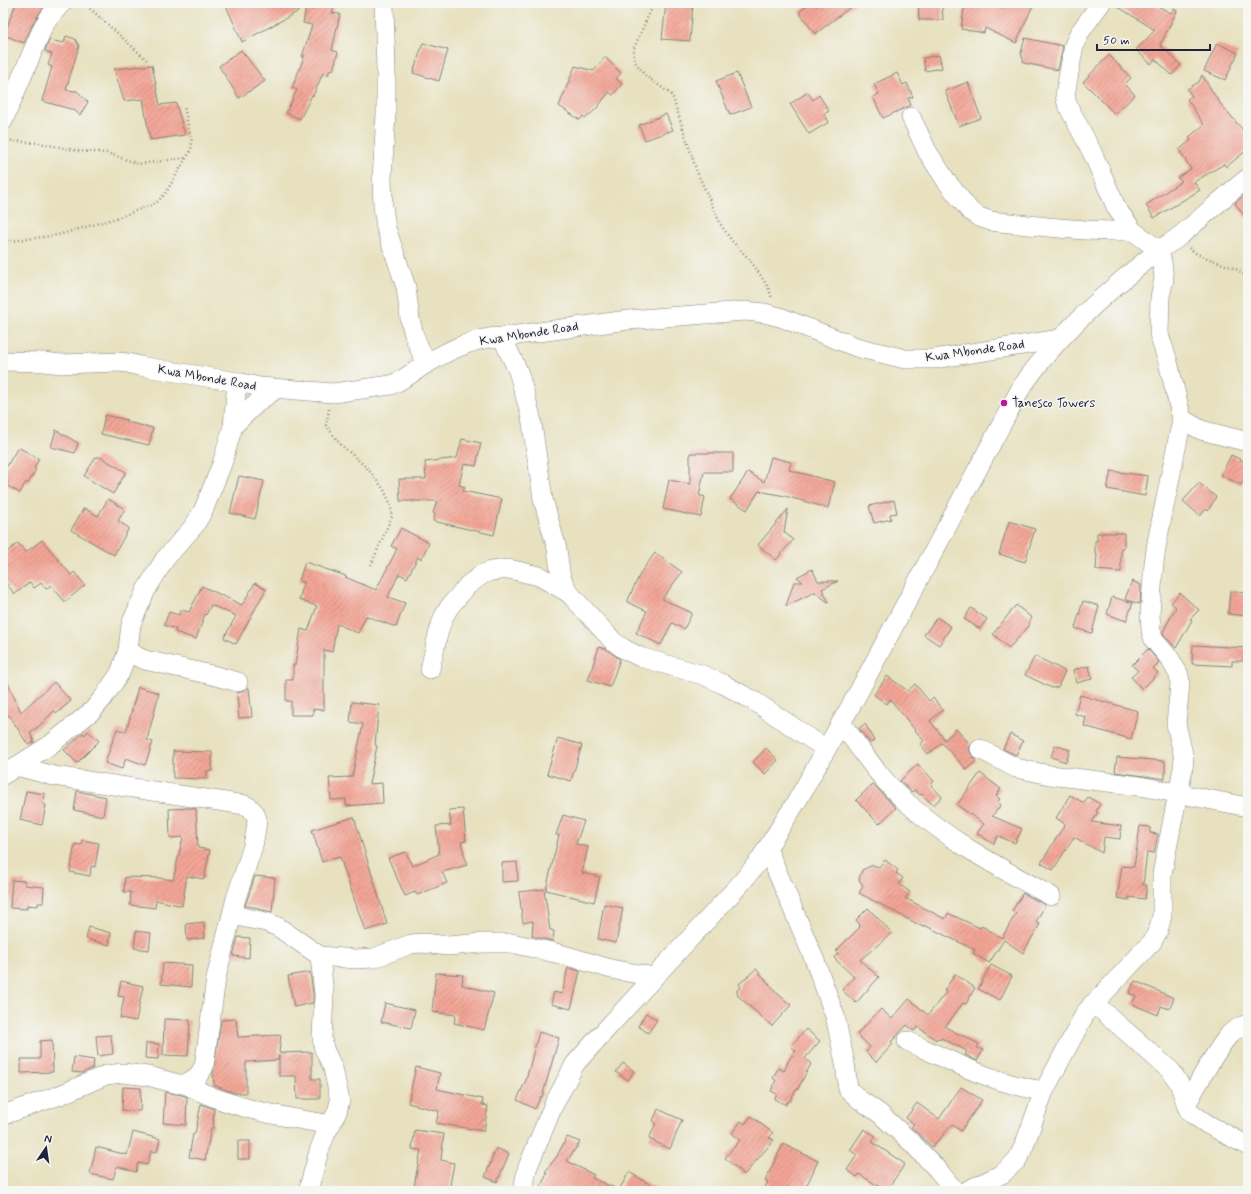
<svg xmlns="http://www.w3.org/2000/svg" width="1251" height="1194" viewBox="0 0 1251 1194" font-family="Mynerve,sans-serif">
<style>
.building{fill:url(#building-hatch)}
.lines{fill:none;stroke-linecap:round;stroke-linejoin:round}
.minor-casing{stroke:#84827d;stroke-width:20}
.path{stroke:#84827d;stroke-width:2.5;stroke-dasharray:1 3;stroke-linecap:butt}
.minor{stroke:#fff;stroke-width:19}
.poi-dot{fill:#b5179e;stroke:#f6f6f2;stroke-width:1.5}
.labels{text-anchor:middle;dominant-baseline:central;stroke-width:3;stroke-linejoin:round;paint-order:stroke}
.street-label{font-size:13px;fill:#22223b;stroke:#f6f6f2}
.poi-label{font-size:13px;fill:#22223b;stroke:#f6f6f2;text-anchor:start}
</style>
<defs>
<pattern id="building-hatch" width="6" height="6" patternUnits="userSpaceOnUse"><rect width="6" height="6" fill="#f3a696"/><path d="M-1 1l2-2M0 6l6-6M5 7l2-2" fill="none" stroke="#c4877c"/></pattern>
</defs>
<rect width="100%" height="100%" fill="#f6f6f2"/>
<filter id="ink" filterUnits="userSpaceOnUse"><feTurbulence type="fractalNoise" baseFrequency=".025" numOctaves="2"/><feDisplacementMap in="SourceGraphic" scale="8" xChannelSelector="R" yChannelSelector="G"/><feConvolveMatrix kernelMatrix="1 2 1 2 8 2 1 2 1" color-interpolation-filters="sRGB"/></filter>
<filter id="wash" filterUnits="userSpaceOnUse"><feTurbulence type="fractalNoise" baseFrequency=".012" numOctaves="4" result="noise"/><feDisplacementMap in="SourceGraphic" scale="16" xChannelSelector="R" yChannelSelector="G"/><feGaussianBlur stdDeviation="0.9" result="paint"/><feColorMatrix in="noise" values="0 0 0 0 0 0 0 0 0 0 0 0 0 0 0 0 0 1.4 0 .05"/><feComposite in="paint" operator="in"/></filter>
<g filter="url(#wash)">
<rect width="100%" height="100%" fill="#e7e1bf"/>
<g id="blocks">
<!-- building -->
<g class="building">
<path d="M16,3H47L34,21L24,43L4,35Z"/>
<path d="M225,3H293L299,11L242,42Z"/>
<path d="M316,3H335L332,13L340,14L332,50L338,52L333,70L330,69L328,75L323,73L313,96L312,95L300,119L286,113L297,90L292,88L305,55L302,57L312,25L303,23L306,8L314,10Z"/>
<path d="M666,3H693L690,41L662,39Z"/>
<path d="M811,3H856L815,34L799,12Z"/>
<path d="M918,3H942L943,20H919Z"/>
<path d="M965,3H977L1002,8L1003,3H1034L1016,43L985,28L984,33L961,29Z"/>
<path d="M1112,3H1152L1171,13L1174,9L1177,11L1160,45L1181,65L1172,75L1155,59L1151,64L1136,50L1155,30Z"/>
<path d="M66,36L75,39L79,46L66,90L77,91L88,102L80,115L74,110L42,101L52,67L48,65L52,54L45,51L49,40L64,43Z"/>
<path d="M1025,38L1063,46L1058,70L1024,63L1021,53Z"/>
<path d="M423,43L448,50L439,81L413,73Z"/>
<path d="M1217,43L1238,53L1225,80L1204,71Z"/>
<path d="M241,50L265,81L239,98L219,66Z"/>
<path d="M939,55L942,68L925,71L923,58Z"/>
<path d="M1109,55L1131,78L1125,84L1135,95L1115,114L1083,82Z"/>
<path d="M605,57L621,73L616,79L622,84L613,95L609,92L596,109L586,118L583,116L580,120L559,106L575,66L594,71Z"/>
<path d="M152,65L160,105L176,103L185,135L150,140L143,99L124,101L114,69Z"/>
<path d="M737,73L751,107L730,115L716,81Z"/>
<path d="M897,73L903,85L907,83L913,97L908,98L911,105L883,118L873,97L879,94L874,84Z"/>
<path d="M1202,75L1219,102L1248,136V149L1226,167L1224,164L1194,182L1200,190L1154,218L1146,205L1182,181L1177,178L1191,169L1179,150L1191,140L1189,137L1204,125L1187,99L1192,96L1187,89L1199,82Z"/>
<path d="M968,82L981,118L959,126L945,91Z"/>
<path d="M808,92L813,100L819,95L829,111L824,114L829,122L809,134L790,104Z"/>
<path d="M666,114L673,130L645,140L639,125Z"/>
<path d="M1248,192V221L1235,203Z"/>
<path d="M105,415L127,420L126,422L153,428L149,445L101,434Z"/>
<path d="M56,430L78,443L75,453L51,447Z"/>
<path d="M462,439L481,443L476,466L464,464L459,485L465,487L463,491L502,499L494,535L433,521L435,514L433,513L437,501H400L399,479H426L425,462L457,458Z"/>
<path d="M18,447L39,459L34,468L36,469L28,484L26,482L20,493L6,485L8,482L3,479V473Z"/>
<path d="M690,453H733V472H704L699,495L705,497L701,517L663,509L669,480L690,484Z"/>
<path d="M1231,455L1248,463V470L1241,485L1221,475Z"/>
<path d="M96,457H100L126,472L113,494L84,476Z"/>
<path d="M771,457L791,462L789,470L835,482L828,508L785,496L759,491L747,510L730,499L748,472L764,482Z"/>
<path d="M1111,471L1148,476L1145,496L1107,489Z"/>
<path d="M239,476L264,481L255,519L230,513Z"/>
<path d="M1199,483L1216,497L1208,511L1206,509L1200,516L1183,501Z"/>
<path d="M108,499L125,509L118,521L129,528L114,555L71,530L84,508L98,516Z"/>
<path d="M894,500L897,513L890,514L891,519L874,523L869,506Z"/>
<path d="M788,509L784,532L793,540L776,560L758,545Z"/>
<path d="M1009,521L1035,529L1025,562L999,554Z"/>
<path d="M401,528L429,543L421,559L418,557L407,578L399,574L388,597L405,603L396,627L366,616L358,633L337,624L332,652L324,650V710L313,709V715H291V701H286V680H293V665H295L301,629L308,631L317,606L299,600L304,582L299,581L305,562L346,576L345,577L376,590L397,549L391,546Z"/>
<path d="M1097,533H1124V548H1121V572L1096,570L1097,553H1095V541H1097Z"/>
<path d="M42,540L71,575L74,572L85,585L65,602L51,585L46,589L41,583L34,588L30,582L15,594L3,580V555L18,543L26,552Z"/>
<path d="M655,553L682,572L662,599L692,613L684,629L672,623L661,645L636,633L647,611L627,602L641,572Z"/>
<path d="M812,569L818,581H838L822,589L829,603L815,592L786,606L794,582H803L797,577Z"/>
<path d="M1132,581L1141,585L1140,604L1125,599Z"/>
<path d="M255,583L266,589L236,644L224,638L236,616L211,605L206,615L205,614L196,639L175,632L176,629L164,625L169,612L179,615L181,610L189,612L202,586L242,605Z"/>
<path d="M1230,591L1248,593V616L1228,614Z"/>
<path d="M1180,593L1199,610L1190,619L1192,620L1176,648L1164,635L1163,632L1176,607L1171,603Z"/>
<path d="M1112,597L1133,603L1126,621L1107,614Z"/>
<path d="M1083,601L1099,606L1092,633L1075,628Z"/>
<path d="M1016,605L1032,618L1029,622V626L1009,648L993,634Z"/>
<path d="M971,608L987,619L980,629L964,619Z"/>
<path d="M937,617L951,627L939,645L924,635Z"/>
<path d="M1193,645L1248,648V661H1232V666L1192,664Z"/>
<path d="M599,647L606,649L620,659L610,687L588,680Z"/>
<path d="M1148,649L1159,662L1153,668L1158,673L1142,689L1131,677L1138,671L1132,665Z"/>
<path d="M1035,656L1065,671L1058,687L1052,688L1025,675Z"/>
<path d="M1089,666L1092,679L1076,683L1073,670Z"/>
<path d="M3,673L21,712L54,682L71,701L57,713L54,711L38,727L30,732L34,742L28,745L9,715L3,718Z"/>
<path d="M887,676L908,691L915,684L929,701L933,698L943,710L930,721L945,740L956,729L970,744L969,749L971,754L976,761L967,770L942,743L928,754L920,744L924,741L890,699L887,704L874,695Z"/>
<path d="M138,687L159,693L147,740L153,742L145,765L126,758L122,769L105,763L117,729L126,732Z"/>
<path d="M247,688H249L252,717L239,718L237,693L241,692Z"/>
<path d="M1080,695L1138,711L1131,739L1084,726L1086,717L1075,714Z"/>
<path d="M352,702L379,705L375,745L377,746L369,784L382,783L383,803L346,806V799L331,800L329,778L352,777L363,724L350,722Z"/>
<path d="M865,724L875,740L870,743L859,728Z"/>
<path d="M88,731L99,741L77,763L64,750L83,733L85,735Z"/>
<path d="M1010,734L1023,741L1016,755L1003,749Z"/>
<path d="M558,738L582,745L571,781L547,774Z"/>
<path d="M1055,745L1070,750L1066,762L1051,757Z"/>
<path d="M766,748L778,760L765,774L753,762Z"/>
<path d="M173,751L212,752V771H207V779L173,778Z"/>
<path d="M1117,757L1165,761V779L1115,772Z"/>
<path d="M918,764L934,781L931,785L942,797L933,805L922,794L920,795L915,790L912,792L900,781Z"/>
<path d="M980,773L1001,789L996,796L1000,799L997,802L1001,805L992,816L1022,829L1015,843L998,836L993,844L977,833L984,824L957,805Z"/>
<path d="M873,784L896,808L879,824L856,800Z"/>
<path d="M26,791L45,794L43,804L46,805L42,825L20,820Z"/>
<path d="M77,791L106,797L103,816L74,810Z"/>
<path d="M1070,795L1084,803L1088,797L1100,804L1096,811L1098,812L1092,822L1121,826L1120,839L1104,837L1102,853L1074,837L1053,870L1041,863L1065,824L1056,818Z"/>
<path d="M189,808L196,809L198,848L210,850L204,879L187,876L182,906L156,900L155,908L130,905L131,892H124L125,877L160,878L173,880L183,837L170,838L169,809Z"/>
<path d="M463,809L466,841L461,842L467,865L442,872L447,883L417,895L415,892L405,896L388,858L406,852L412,866L439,854L436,826L451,825L449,810Z"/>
<path d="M563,815L584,821L576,844L588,847L582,873L600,877L594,902L546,890L559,835H556Z"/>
<path d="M354,817L387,924L365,931L340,857L322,862L312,830Z"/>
<path d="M1140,826L1150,827V833L1158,834L1154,853L1147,852L1143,885H1147L1145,899L1129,897V900L1117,898L1122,866L1134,867Z"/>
<path d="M82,840L99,843L95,867L91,866L90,876L70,872L75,844L81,845Z"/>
<path d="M885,860L898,870L896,873L903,878L899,884L910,892L905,898L945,919L948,913L980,928L982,926L1002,938L1016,913L1012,911L1023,893L1045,905L1036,922L1040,924L1023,953L1004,940L989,963L973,953L975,950L924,925L923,927L859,893L863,886L859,879L862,870L873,865L879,867Z"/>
<path d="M517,862L518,881L502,882V863Z"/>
<path d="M255,876L275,878L272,912L258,909L259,908L245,906Z"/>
<path d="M12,880L25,881V885L44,887L43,903H38V906L27,905V909L10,908Z"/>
<path d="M544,889L550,930L554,931L553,941L532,936L533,921L523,923L519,892Z"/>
<path d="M604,904L623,908L616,943L598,939Z"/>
<path d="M868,908L892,933L860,960L879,977L856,1003L842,990L854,977L834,958L838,953L836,951L860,927L859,926L860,925L856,920Z"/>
<path d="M204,922L205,938L187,940L186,924Z"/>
<path d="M89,927L111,933L109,945L86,939Z"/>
<path d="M136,931L151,933L149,950L134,948Z"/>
<path d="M238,937L250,938L249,958L233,956Z"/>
<path d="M163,963L192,965L191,987L161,984Z"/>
<path d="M991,965L1012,976L1000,1000L978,989Z"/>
<path d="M568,968L580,971L571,1009L551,1004L554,992L562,994Z"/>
<path d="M756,969L778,994L791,1005L772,1026L737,995L738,993L736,991L741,987L739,984Z"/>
<path d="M310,972L313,994V1003L294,1007L288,976Z"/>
<path d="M436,973L463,975L462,985L494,993L484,1030L454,1023L456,1015L432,1012Z"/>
<path d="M955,974L975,988L966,1004L963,1003L945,1027L979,1044L977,1048L983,1050L977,1061L965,1055L967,1051L941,1038L940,1040L937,1038L936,1040L918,1027L914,1031L907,1025L891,1042L893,1044L876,1062L866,1052L870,1047L857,1034L881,1009L892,1019L909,999L928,1015L946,992L944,991Z"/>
<path d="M121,981L143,986L136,1021L120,1018L124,997L118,996Z"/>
<path d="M1135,981L1174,998L1169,1009L1161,1006L1158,1015L1132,1004L1136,996L1129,993Z"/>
<path d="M385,1003L415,1010L411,1028L381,1022Z"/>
<path d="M646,1013L657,1020L648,1033L638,1026Z"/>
<path d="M164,1019L190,1020L188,1056L163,1055Z"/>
<path d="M236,1019L238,1037L281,1035L279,1053L312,1052V1079H320V1099H297L296,1076H279V1055L278,1060L246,1062V1093H234L214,1085L213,1073L221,1020Z"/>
<path d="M806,1029L820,1041L805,1058L811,1064L797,1090H796L789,1102H787L786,1105L774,1099L777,1094L771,1091L776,1080L773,1078L778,1068L784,1071L790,1058L796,1051L791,1046Z"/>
<path d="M539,1032L559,1038L542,1097L541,1096L535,1109L517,1100L526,1080Z"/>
<path d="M111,1035L113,1054L98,1056L96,1036Z"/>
<path d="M52,1040L53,1072L21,1073V1059H40V1041Z"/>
<path d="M146,1043L159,1044L158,1059L145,1058Z"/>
<path d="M74,1057L94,1060L93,1068L82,1073L72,1072Z"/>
<path d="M623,1063L634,1071L628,1080L616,1072Z"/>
<path d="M416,1067L440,1073L437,1089L483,1099L482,1105L488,1106L484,1131L436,1123L439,1111L408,1103Z"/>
<path d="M123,1087L141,1088L140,1111L122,1110Z"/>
<path d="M961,1087L982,1100L961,1131L952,1125L932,1147L911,1127L914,1124L906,1118L917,1103L939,1119Z"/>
<path d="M165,1092L182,1095L187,1097L186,1125L163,1123Z"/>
<path d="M201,1104L214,1109L213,1128H211L205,1160L189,1157L193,1134H195Z"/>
<path d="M658,1109L682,1120L670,1149L649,1139L656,1123L653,1121Z"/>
<path d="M751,1116L773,1133L769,1138L774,1140L744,1175L725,1158L740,1140L732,1133L741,1121L745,1124Z"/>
<path d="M864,1129L876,1136L872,1142L905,1164L886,1191L859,1174L857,1177L847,1170L857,1155L850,1150Z"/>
<path d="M415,1130L444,1134L441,1160L454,1163L449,1191H413L421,1150L412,1149Z"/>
<path d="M133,1132L160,1139L157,1152L151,1151L147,1165L138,1163L136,1172L117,1166L113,1179L90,1174L96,1147L127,1155Z"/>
<path d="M567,1137L580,1142L567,1161L594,1175L592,1178L619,1190L629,1172L661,1191H538L547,1174L545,1172L557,1156Z"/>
<rect x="238" y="1141" width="12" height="18"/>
<path d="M783,1144L818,1161L804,1191H763L768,1182L765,1181Z"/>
<path d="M496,1148L509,1154L497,1182L485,1177Z"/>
</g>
</g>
</g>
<g filter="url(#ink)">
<use href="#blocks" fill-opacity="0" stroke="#84827d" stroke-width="1"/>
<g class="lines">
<defs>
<g id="minor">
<path d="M384,3L386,70V114L382,179L383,206L386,228L406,287L410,319L414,335L426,364"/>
<path d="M911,117L927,151L947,182L970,211L979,217L991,221C1039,226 1085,232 1133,231"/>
<path d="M3,121L43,27L50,16L62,3"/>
<path d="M502,337L518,371L527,402L531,417L543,499L557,549L561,578L569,593L613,641L624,649L640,657L703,675L723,684L754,701L826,749"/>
<path d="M3,361L44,362L61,364L118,362L128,363L139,366L237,382L260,387L333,393L391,385C404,380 414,371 426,364C449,350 475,337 502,337L628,320L745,311L764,313L780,317L856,347L905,359H934L1060,339"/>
<path d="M1182,419L1201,430L1248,442"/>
<path d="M233,426L259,401L276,389"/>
<path d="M128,650L138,657L145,660L212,675L238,682"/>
<path d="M430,669L439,630L444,616L450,606L468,585L483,574L491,571L509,569L539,576L569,593"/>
<path d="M841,723C861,749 879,778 904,800C947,840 1000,868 1051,896"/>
<path d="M980,749L1016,768L1050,775L1140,786L1248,807"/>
<path d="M3,775L50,745L93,710L103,698L120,673L128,650L131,624L146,590L165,559L194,526L203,511L222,464L233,426L237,382"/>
<path d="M767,848L815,961L835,1016L845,1063L848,1089L860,1100L879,1113L911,1142L937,1169L955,1191"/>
<path d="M232,915L266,922L278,927L320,956L355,959L374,958L411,944L423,943L448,946L482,943H512L564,955L611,969L654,977"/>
<path d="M1092,1004L1104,1012L1171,1071L1179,1083L1189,1111L1194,1115L1207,1124L1248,1146"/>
<path d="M907,1041C951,1061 995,1084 1044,1091"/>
<path d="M185,1084C230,1109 282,1116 331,1125"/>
<path d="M1186,1105C1198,1084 1213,1054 1229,1035C1234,1030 1241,1026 1248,1024"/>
<path d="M3,1115L60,1095L106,1075L123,1073L148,1076L178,1084H185L197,1077L204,1067L216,978L236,898L253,846L256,829L257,819L255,813L249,807L245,805L54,776L17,766"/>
<path d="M308,1191L319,1151L326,1133L337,1112L340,1101L333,1068L324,1049L322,1038L324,994L320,956"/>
<path d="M523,1191L527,1169L553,1106L575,1064L599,1037L742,882L759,861L797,801L858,693L1021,388C1056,336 1109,289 1158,251C1164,246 1170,243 1176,239C1201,219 1223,197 1248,178"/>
<path d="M966,1191L1002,1174L1017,1160L1024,1146L1044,1091L1086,1012L1152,942L1158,931L1162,916V874L1183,768L1184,758L1176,724L1180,684L1179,675L1170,659L1154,640L1151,631L1150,613L1154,563L1157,542L1182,419L1168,362L1159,334L1160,297L1164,279L1162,262L1159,250L1133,231L1117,209L1092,152L1067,104L1065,95L1074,45L1080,32L1101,3"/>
</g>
</defs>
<!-- minor casing -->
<use href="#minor" class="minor-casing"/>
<!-- path -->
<g class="path">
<path d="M84,3L147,60"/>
<path d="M654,3L634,48V58L635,62L646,76L672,95L697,172L721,225L732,241L749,259L757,270L768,287L772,298"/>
<path d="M3,140L39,143L79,151L107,153L139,164L185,158"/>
<path d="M3,242L58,235L117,218L156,203L165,194L191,150L192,142L184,107"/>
<path d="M1189,248L1197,254L1236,269L1248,277"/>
<path d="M329,409L326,425L340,444L367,468L383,488L391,505L392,516L371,565"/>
</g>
<!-- minor -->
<use href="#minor" class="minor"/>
</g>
</g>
<!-- markers -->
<circle class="poi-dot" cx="1004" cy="403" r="4"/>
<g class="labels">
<!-- street labels -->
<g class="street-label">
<text transform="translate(529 334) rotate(-9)">Kwa Mbonde Road</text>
<text transform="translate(975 351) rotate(-8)">Kwa Mbonde Road</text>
<text transform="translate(207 378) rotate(10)">Kwa Mbonde Road</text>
</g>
<!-- poi labels -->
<g class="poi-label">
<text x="1012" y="403">Tanesco Towers</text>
</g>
</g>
<!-- margin -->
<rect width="1251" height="1194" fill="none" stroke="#f6f6f2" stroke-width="16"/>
<!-- north arrow -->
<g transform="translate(46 1148) rotate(13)" stroke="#f6f6f2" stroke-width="3" paint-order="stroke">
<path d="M0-3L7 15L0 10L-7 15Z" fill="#22223b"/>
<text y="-6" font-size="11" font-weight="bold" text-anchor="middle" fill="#22223b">N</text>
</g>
<!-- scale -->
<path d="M1097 44v6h113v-6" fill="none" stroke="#22223b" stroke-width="2"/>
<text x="1103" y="44" font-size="12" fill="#22223b" stroke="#f6f6f2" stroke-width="3" paint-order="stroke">50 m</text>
</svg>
